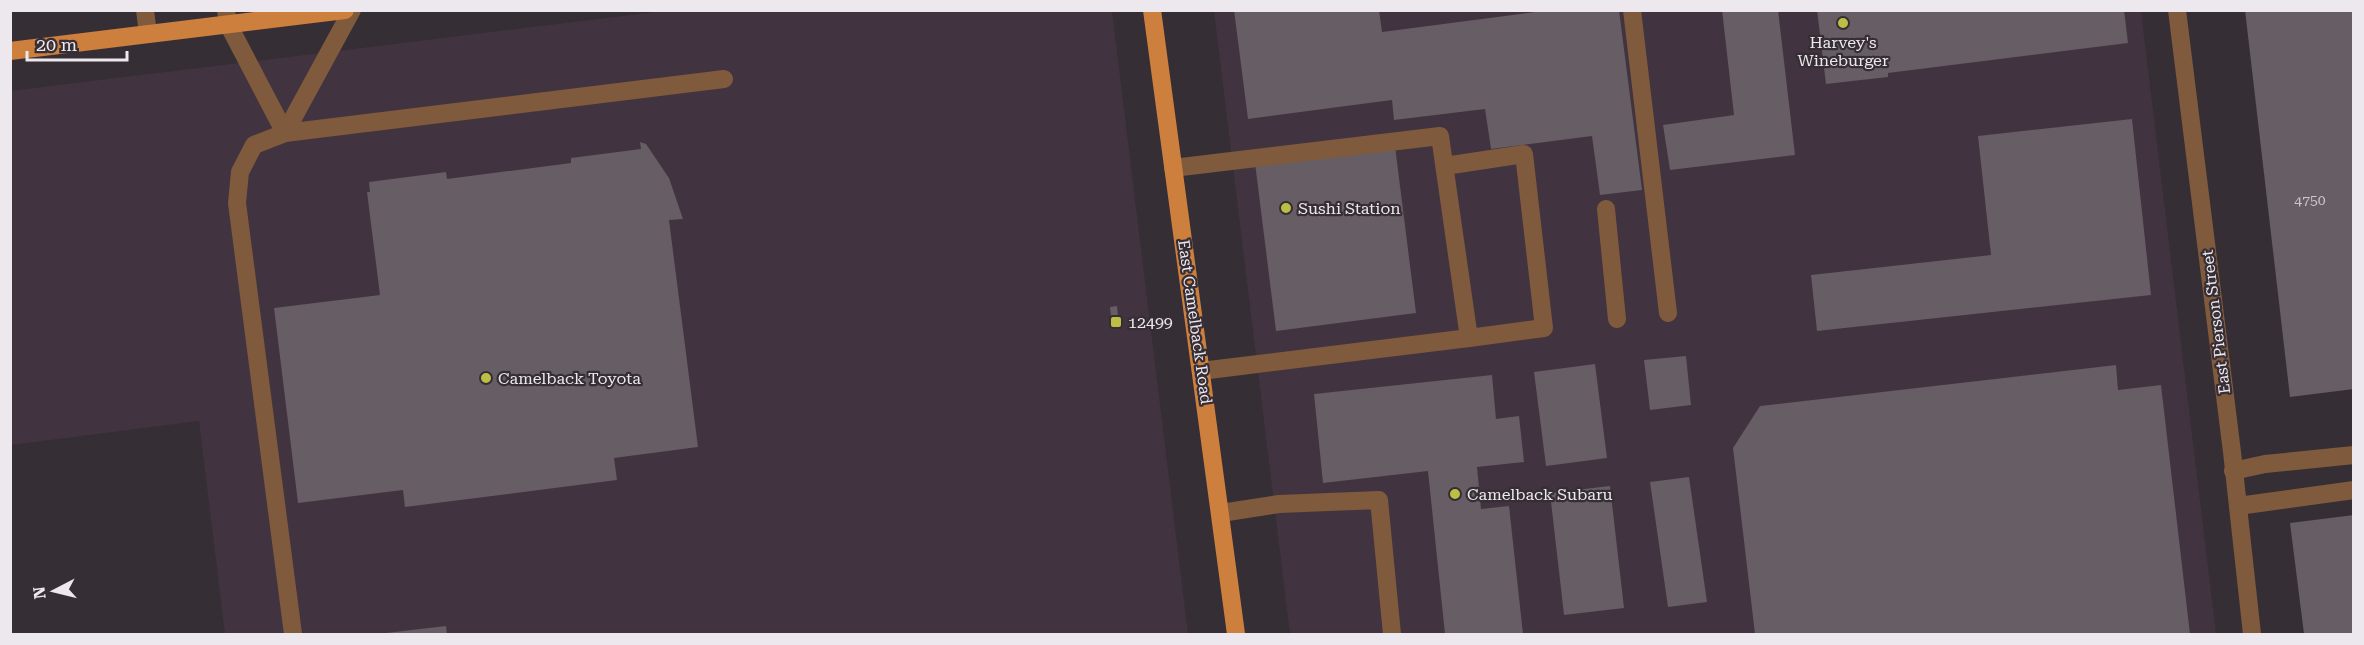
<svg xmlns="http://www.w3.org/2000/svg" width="2364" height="645" viewBox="0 0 2364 645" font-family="'Roboto Serif',serif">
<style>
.built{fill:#41333f}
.building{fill:#665d65}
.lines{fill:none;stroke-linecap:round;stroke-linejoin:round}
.minor{stroke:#805a3c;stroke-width:18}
.major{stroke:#cd7f3e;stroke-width:18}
.poi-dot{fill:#bcbf44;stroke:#362e35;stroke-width:2}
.labels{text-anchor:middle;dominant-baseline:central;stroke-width:4.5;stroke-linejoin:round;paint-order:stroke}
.number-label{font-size:14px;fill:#cbc5cb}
.poi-label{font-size:16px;fill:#ede8ed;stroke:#362e35;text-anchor:start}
.street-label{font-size:16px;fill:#ede8ed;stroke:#362e35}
</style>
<rect width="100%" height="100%" fill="#362e35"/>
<!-- built -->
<g class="built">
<path d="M664,11H1112L1188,634H225L199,421L11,445L10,91Z"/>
<path d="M1214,11H2141L2216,634H1290Z"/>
</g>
<!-- building -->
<g class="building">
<path d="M1234,10H1379L1382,32L1550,10H1619L1642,190L1600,195L1592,136L1491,149L1485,109L1394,120L1392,100L1248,119Z"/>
<path d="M1722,10H1778L1795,155L1670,170L1663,125L1734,115Z"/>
<path d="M1817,10H2124L2128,43L1888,73V77L1826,84Z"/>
<path d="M2245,10H2354V389L2290,397Z"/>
<path d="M2132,119L2151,295L1817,331L1811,275L1991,255L1978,136Z"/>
<path d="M640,142L646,144L669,178L683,219L669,220L698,447L614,458L617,480L405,507L403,490L298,503L274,308L380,295L367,192H370L369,182L446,172L447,179L571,163V158L641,149Z"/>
<path d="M1395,146L1416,313L1276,331L1255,163Z"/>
<path d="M1117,306L1119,326L1112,327L1110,307Z"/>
<path d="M1686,356L1691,405L1650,410L1644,360Z"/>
<path d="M1595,364L1607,458L1546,466L1534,372Z"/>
<path d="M2116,365L2118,390L2161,385L2190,634H1755L1733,448L1760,406Z"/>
<path d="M1492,375L1496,419L1519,416L1524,462L1477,467L1481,509L1509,506L1523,634H1445L1428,471L1323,483L1314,394Z"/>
<path d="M1689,477L1707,602L1668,607L1650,482Z"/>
<path d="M1610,486L1624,608L1564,615L1550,493Z"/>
<path d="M2354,515V634H2304L2290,523Z"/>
<path d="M446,626L447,634H386V633Z"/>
</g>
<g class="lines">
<!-- minor -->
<g class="minor">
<path d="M145,10L148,34"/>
<path d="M226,10L228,24L285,133"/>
<path d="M1632,10L1668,313"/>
<path d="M2177,10L2232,452L2252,634"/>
<path d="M285,133L352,10"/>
<path d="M1445,166L1524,154L1544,328L1469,338"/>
<path d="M1173,168L1440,136L1469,338L1201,371"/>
<path d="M1606,209L1617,319"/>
<path d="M2233,471L2265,464L2354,455"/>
<path d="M2238,506L2354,490"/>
<path d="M1221,513L1279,504L1379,500L1392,634"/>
<path d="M293,634L237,203L240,172L254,145L285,133L724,79"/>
</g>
<!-- major -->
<g class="major">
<path d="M1152,10L1236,634"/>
<path d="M10,51L345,10"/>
</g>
</g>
<!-- markers -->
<g class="poi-dot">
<circle cx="1843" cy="23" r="6"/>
<circle cx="1286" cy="208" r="6"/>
<rect x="1110" y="316" width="12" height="12" rx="3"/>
<circle cx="486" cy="378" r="6"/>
<circle cx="1455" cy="494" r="6"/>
</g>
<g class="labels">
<!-- number labels -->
<g class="number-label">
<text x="2310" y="200">4750</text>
</g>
<!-- poi labels -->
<g class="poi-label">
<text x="1843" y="42" text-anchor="middle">Harvey's<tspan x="1843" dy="18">Wineburger</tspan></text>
<text x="1298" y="208">Sushi Station</text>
<text x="1128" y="322">12499</text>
<text x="498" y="378">Camelback Toyota</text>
<text x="1467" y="494">Camelback Subaru</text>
</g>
<!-- street labels -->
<g class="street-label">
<text transform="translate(1195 322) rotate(82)">East Camelback Road</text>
<text transform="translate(2216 322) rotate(-97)">East Pierson Street</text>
</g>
</g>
<!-- border -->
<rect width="2364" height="645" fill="none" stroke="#ede8ed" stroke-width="24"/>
<!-- north arrow -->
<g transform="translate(54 591) rotate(263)" stroke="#362e35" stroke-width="4.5" paint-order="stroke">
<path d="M0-4.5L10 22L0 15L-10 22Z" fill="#ede8ed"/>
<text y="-9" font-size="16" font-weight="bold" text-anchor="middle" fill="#ede8ed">N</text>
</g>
<!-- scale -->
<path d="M27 51v9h100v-9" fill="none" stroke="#ede8ed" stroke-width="3"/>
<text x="36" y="51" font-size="18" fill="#ede8ed" stroke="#362e35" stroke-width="4.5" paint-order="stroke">20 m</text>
</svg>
